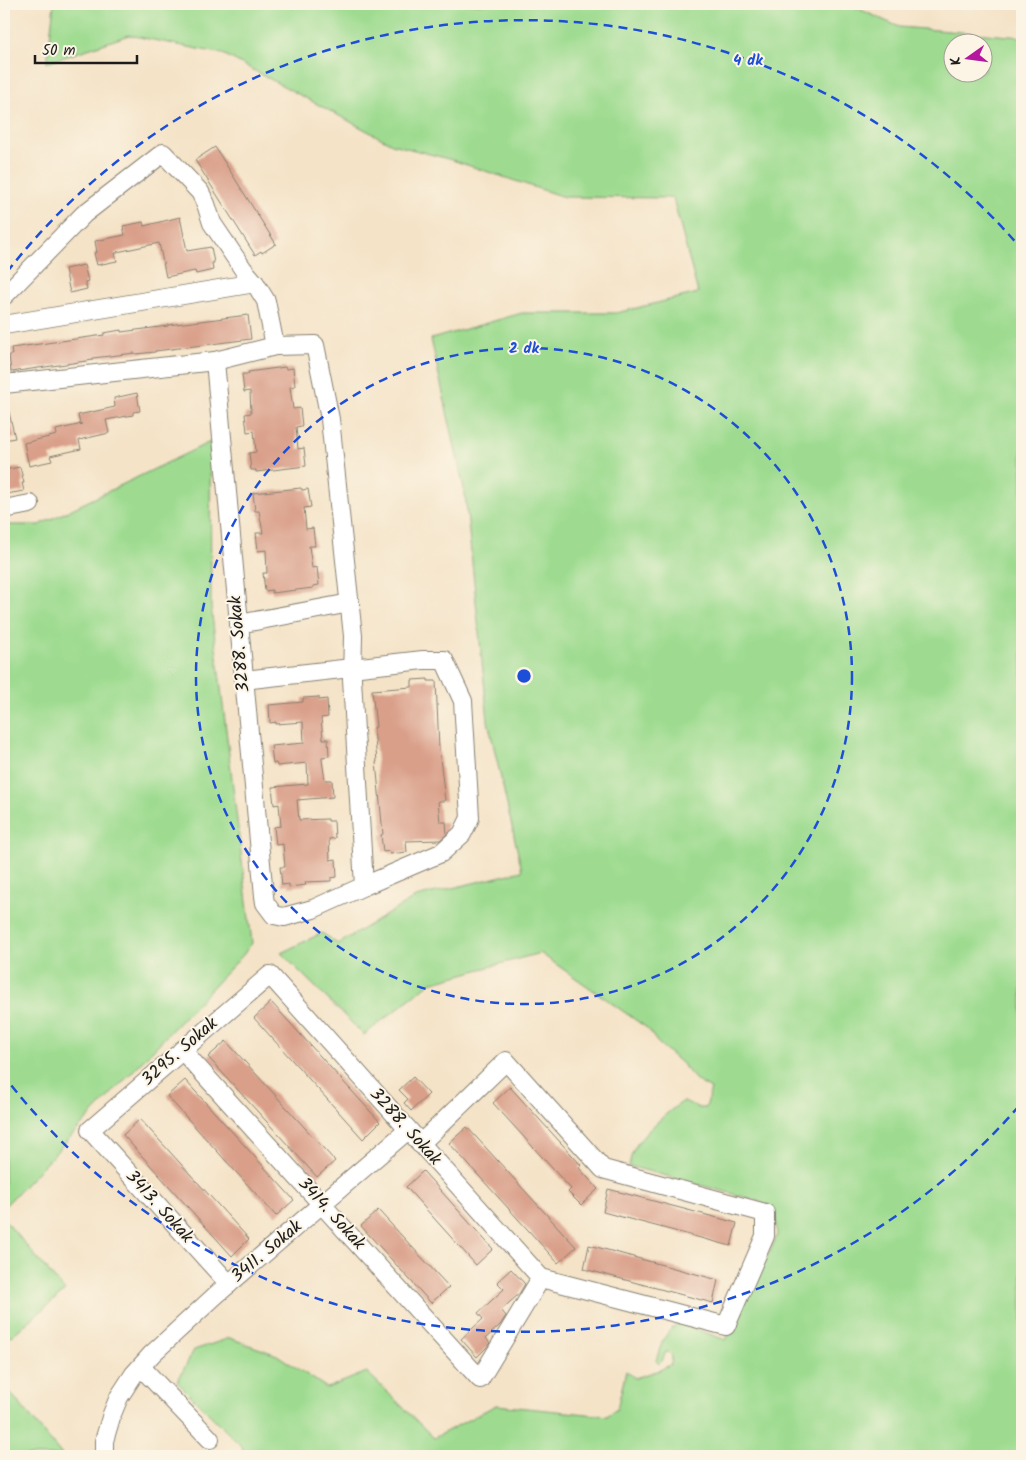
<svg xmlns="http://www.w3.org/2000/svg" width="1026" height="1460" viewBox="0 0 1026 1460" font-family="Kalam,sans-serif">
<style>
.green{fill:#9edb90;stroke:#5d7c56;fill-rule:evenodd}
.building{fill:#d99f89}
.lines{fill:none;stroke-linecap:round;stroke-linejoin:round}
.minor-casing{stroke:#888072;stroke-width:20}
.minor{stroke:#fff;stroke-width:18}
.ring{fill:none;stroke:#1d4ed8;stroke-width:2.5;stroke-dasharray:9 6}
.labels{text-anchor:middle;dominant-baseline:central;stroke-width:4;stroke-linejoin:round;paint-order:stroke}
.street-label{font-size:18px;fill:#1c1c1c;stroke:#fcf5e5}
.centre{fill:#1d4ed8;stroke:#fcf5e5;stroke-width:2.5}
.ring-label{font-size:15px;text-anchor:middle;font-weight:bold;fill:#1d4ed8;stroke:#fcf5e5;stroke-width:4;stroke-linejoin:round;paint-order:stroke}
</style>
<rect width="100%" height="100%" fill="#fcf5e5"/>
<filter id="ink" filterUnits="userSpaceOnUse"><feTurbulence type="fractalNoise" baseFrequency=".02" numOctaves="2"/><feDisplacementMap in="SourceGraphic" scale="10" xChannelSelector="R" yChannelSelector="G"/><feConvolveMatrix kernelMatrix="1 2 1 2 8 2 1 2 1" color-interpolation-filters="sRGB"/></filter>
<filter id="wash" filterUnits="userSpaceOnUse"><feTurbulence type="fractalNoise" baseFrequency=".0096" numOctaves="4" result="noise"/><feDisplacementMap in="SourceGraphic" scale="20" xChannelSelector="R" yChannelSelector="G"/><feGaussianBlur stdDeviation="1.12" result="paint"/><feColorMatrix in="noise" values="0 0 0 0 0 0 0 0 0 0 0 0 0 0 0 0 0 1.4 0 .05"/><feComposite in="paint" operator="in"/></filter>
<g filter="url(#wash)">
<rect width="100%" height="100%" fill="#f4e3c7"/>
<!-- green -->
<g class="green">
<path d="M54,4H848L899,27L1022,37V1456H246L240,1445L177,1382L194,1350L230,1338L277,1355L327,1388L367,1372L434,1438L496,1405L607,1416L617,1409L626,1371L635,1378L660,1370L671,1364L672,1356L668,1352H666L662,1361L659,1364L656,1361C661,1345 664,1332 679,1323L726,1340L777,1236C776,1213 774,1208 752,1199L629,1166C630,1161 631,1156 633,1151C639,1137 670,1109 684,1101L699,1108H706L711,1089L697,1081L680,1062L657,1042L647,1028L540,953L430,983L364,1035L281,953L322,933L338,944L416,897L522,871L488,721L465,493L431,339L522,313H616L698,293L673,198L564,197L452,160L392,144L223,54L129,35L47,63ZM954,42H984V72H954Z"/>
<path d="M210,442L211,607L252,943L243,955L4,1207V525H39Z"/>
<path d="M4,1219L65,1291L4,1342Z"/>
<path d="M4,1385L63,1456H4Z"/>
</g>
<g id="blocks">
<!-- building -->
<g class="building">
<path d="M215,147L276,244L262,253L261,251L255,255L195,160Z"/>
<path d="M180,217L187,251L211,247L214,263H212L213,270L196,274L195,271L166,277L159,243L117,252L118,253H115L117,261L97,265L94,253L97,252L95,241L125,235L123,226L143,222L144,226Z"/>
<path d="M84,265L88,281L85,282L87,289L70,293L65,269Z"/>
<path d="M248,315L251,339L155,351V352L136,354L135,353L93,358V360L11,372L9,355H12L11,348L104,335V333L121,330V332L168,326V325Z"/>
<path d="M285,367L286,369L293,368L295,386L290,387L293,409L300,408L302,426L296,427L298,449L304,448L306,466L256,472V470H251L249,453L256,452L254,431L247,432L245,414L251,413L250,391L244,392L242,374H249L248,372Z"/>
<path d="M137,393L140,411L133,412V415L106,420L109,433L79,440L81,449L50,456L52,461L29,466L24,443L57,435L56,430L82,424H80L78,415L115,407L114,398Z"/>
<path d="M4,408H8L15,438L4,440Z"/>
<path d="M20,467L24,483H22L24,491L6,494L4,484V470Z"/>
<path d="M301,488L302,490L308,489L311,507L304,508L306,529L313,528L315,546H309L312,568L317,567L319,585L313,586V588L272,593V590L265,591L263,573H267L266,550L258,551L256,533H263L259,511H255L253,493Z"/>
<path d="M428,679V681H436L439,749L445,801H438L440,822H446L447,834L440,840L406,841L407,852L390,854V851L383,852L381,835L383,834L376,762H377L374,727H376L372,690L412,687V680Z"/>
<path d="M319,697V700L327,699L328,717L321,718L323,739H328L329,756L322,757V760L325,780H332L333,797L297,800L299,820L328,819V821H334L335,838L329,839L330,860L336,859L337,877L331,878V881L305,882L306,885L289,887V884L282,885L280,867H285L283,844L276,845L274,827L281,826L279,804L274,805L272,787L308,784L307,763L277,766L276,763L273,764L271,746L304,743L303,722L276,724V722L270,723L269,705L303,702V698Z"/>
<path d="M271,1002L380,1122L363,1139L254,1018Z"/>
<path d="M226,1041L335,1161L317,1177L208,1057Z"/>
<path d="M413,1077L429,1094L411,1111L404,1103L408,1099L399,1090Z"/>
<path d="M185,1080L294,1200L276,1216L167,1096Z"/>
<path d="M510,1087L581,1165L579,1168L598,1189L581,1205L568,1192L571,1189L493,1103Z"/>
<path d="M140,1119L249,1239L232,1256L123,1135Z"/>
<path d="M467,1127L576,1247L558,1263L449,1143Z"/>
<path d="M423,1171L493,1249L476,1265L406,1187Z"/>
<path d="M608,1189L737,1223L731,1246L603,1212Z"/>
<path d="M378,1210L449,1287L431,1303L361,1226Z"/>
<path d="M589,1245L718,1280L713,1303L584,1269Z"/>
<path d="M511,1269L525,1284L519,1294L501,1310L506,1316L500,1325L486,1338L490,1343L486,1348L477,1357L461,1339L483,1319L478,1313L504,1289L497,1282Z"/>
</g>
</g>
</g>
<g filter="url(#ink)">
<use href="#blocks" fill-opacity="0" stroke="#888072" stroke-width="1"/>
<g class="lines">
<defs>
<g id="minor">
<path d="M4,296L84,214L163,153L200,192L206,204L212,223L243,269L255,283L4,325"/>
<path d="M215,361L264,896L265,903L274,915L284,917L313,909L364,886L352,679L353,636L330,419L315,345L275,346L266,301L255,283"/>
<path d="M4,384L215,361L275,346"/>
<path d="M4,509L30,504"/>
<path d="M239,624L350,603"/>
<path d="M244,680L423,660H444L463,701L470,818L462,834L441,853L364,886"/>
<path d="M182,1050L480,1379L541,1278"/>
<path d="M420,1144L506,1061L603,1169L765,1213V1236L726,1326L541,1278"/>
<path d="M229,1284L90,1130L270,975L541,1278"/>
<path d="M141,1367L210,1439"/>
<path d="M104,1456V1441L112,1414L119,1397L134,1374L152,1354L216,1295L408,1130"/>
</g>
</defs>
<!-- minor casing -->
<use href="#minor" class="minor-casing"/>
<!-- minor -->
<use href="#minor" class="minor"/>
</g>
</g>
<!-- distance rings -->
<g class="ring">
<circle cx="524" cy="676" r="328"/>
<path d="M1019 1106A656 656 0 0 1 7 1080M7 272A656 656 0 0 1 1019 246"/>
</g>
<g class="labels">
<!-- street labels -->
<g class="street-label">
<text transform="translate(240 644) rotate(-95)">3288. Sokak</text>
<text transform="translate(180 1052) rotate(-41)">3295. Sokak</text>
<text transform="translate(405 1127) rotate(48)">3288. Sokak</text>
<text transform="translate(159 1207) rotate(48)">3413. Sokak</text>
<text transform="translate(331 1214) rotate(48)">3414. Sokak</text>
<text transform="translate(267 1252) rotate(-40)">3411. Sokak</text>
</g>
</g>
<circle cx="524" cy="676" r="8" class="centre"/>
<g class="ring-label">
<text x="748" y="65">4 dk</text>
<text x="524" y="353">2 dk</text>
</g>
<!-- margin -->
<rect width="1026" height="1460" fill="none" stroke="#fcf5e5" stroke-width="20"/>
<!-- north arrow -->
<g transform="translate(968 58) rotate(256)"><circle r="24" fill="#fcf5e5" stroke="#a29e95"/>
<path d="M0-4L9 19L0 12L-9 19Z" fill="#b5179e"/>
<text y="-8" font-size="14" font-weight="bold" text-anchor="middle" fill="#1c1c1c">K</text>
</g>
<!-- scale -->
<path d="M35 55v8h102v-8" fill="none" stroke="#1c1c1c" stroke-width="2.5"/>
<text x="42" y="55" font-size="15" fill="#1c1c1c" stroke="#fcf5e5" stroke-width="4" paint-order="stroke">50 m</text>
</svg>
